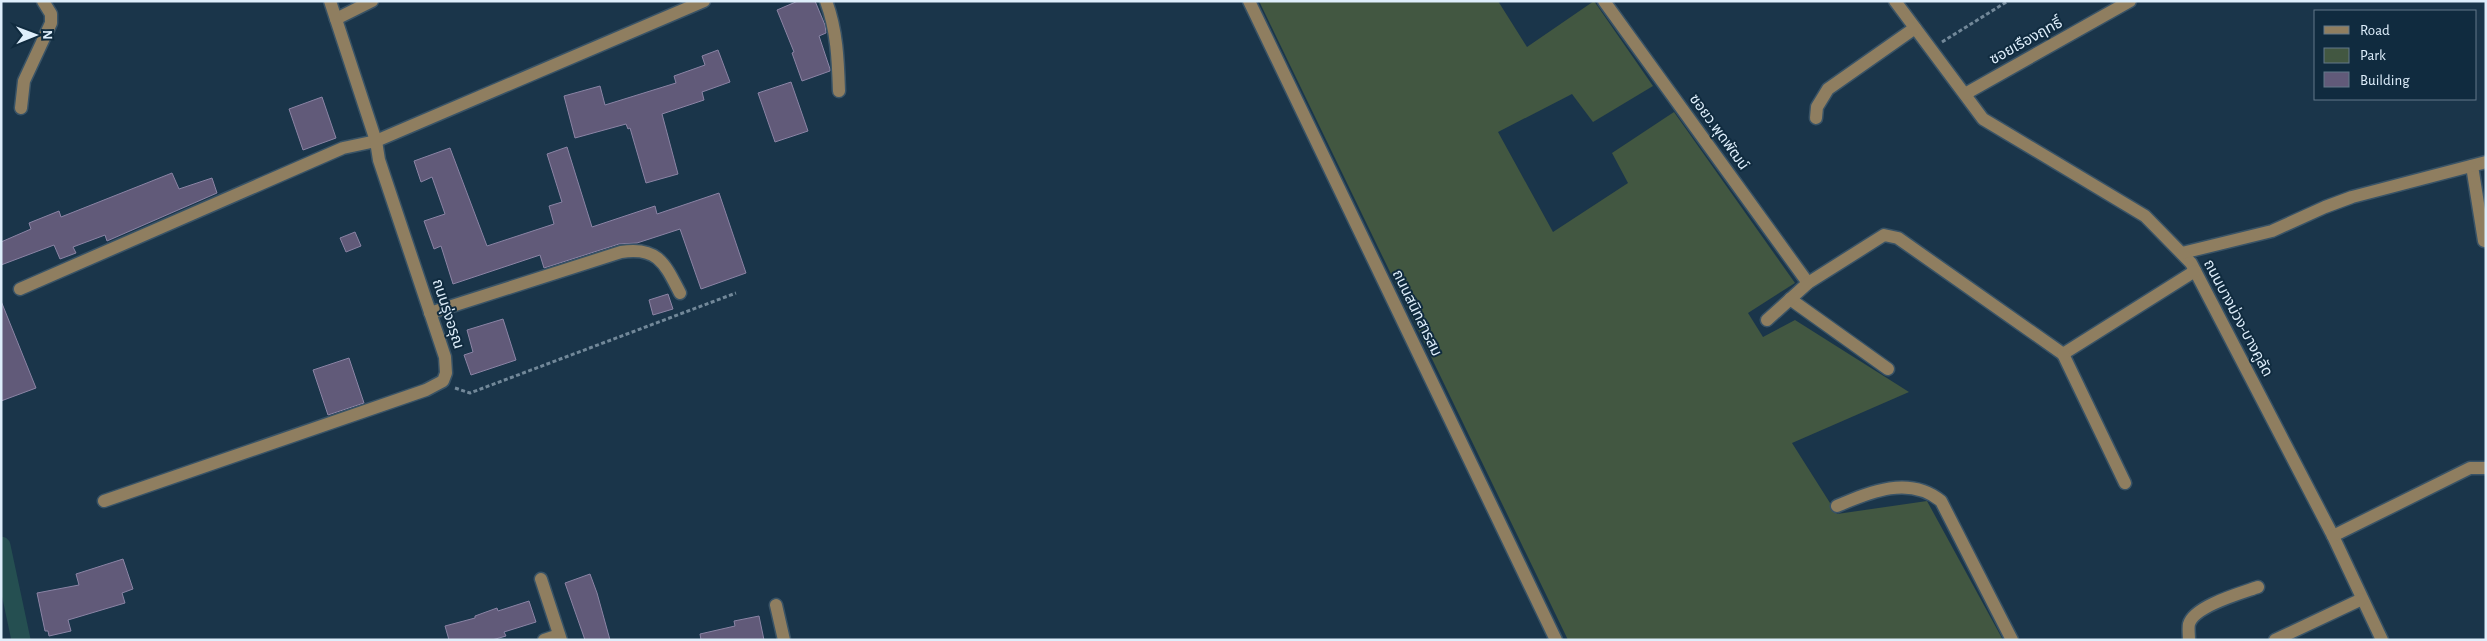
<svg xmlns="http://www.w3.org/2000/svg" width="2487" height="641" viewBox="0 0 2487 641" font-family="'Alegreya Sans','Noto Sans Thai',sans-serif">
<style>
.green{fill:#425741}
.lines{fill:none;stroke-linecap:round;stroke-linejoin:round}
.canal{stroke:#254f51;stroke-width:19}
.building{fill:#615a79;stroke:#8b84a5}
.minor-casing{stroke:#395366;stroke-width:15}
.path{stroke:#728899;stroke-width:3;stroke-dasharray:4 2.5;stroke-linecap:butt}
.minor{stroke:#8f7e60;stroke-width:12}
.labels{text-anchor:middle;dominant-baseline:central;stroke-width:4;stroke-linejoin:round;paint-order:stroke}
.street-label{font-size:15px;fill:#deeefb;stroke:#102b3f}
</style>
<rect width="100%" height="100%" fill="#1a354a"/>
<!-- green -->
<path class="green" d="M1259,1H1498L1527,47L1594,1L1653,86L1593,122L1572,94L1498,132L1553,232L1628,183L1612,153L1674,112L1795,283L1748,313L1763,337L1795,320L1909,392L1792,443L1837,514L1927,501L2003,640H1568Z"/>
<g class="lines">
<!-- canal -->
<path class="canal" d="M1,546L21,640"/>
</g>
<!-- building -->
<g class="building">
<path d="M798,1H815L825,25L826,33L819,36L830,69V71L802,81L792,53L794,52L777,10Z"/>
<path d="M718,50L730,82L702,92L704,100L662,114L678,174L646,183L630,128L628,129L626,124L575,138L564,96L600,86L605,105L676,83L674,76L705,65L702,56Z"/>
<path d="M791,82L808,131L775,142L758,93Z"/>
<path d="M322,97L336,138L303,150L289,109Z"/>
<path d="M567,147L592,227L655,206L657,214L719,193L746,273L701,289L680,229L637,243L619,244L544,268L540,255L453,284L441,246L434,249L424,221L445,214L432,177L421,182L414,161L450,148L487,246L554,224L549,206L562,202L547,154Z"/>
<path d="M172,173L179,189L212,178L217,193L107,241L105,235L73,247L76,253L60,259L54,245L1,265V242L31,229L29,223L59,211L61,217Z"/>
<path d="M355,232L361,246L346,252L340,238Z"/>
<path d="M668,294L673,309L653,315L649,300Z"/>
<path d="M1,301L36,388L1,401Z"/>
<path d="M503,319L516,360L471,375L464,355L473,352L467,330Z"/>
<path d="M349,358L364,403L328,415L313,370Z"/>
<path d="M123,559L133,589L122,593L125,603L68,620L71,631L49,636L48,631H45L37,593L79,585L76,574Z"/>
<path d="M590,574L597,593L610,640H585L565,583Z"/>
<path d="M529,601L536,622L504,632L506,636L492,640H449L445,626L475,618V616L497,608L498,611Z"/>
<path d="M759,616L764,640H701L700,634L735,626L734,621Z"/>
</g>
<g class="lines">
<defs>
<g id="minor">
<path d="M826,1C837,30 838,61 839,91"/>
<path d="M1249,1L1556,640"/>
<path d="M1604,1L1808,283"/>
<path d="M1895,1L1983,119L2145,216L2191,263L2333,536L2382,640"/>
<path d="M336,19L372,1"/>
<path d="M1965,94L2130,1"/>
<path d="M21,108L24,81L51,23V14L43,1"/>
<path d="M1816,118L1817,107L1828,89L1915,28"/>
<path d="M2472,166L2484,241"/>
<path d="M2182,253L2272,231L2325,207L2352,197L2486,162"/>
<path d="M20,289L343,148L376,141L704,1"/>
<path d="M1790,299L1888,369"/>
<path d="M430,313L621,252C658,246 665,264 680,293"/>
<path d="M1767,320L1808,283L1884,235L1898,238L2063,354L2195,271"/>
<path d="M2063,354L2125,483"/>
<path d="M104,501L426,390L443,381L446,373L445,357L379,160L376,141L330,1"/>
<path d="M1837,506C1870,492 1909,475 1941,501L2012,640"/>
<path d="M2333,536L2470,468H2486"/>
<path d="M541,579L561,640"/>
<path d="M776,605L784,640"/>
<path d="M544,640L559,635"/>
<path d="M2189,640C2189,635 2188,628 2189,624C2194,606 2241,593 2258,587"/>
<path d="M2275,640L2362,599"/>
</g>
</defs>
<!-- minor casing -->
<use href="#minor" class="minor-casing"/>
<!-- path -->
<g class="path">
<path d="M1942,42L2008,1"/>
<path d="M455,388L470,393L736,293"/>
</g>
<!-- minor -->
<use href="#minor" class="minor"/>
</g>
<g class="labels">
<!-- street labels -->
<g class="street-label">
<text transform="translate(2026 41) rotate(-29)">ซอยเรืองฤทธิ์</text>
<text transform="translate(1719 132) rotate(54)">ซอยว.พุดพัฒน์</text>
<text transform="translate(1417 313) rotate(64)">ถนนสนิทสารสม</text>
<text transform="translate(448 314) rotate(72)">ถนนรุ่งอรุณ</text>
<text transform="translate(2238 318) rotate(62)">ถนนบางม่วง-บางคูลัด</text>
</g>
</g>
<!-- border -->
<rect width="2487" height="641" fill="none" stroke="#deeefb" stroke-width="5"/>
<!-- legend -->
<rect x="2314" y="10" width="162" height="90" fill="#102b3f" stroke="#62798a"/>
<rect x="2324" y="26" width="25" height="8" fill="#8f7e60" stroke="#62798a"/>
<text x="2360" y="35" font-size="15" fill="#deeefb">Road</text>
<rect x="2324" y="48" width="25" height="15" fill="#425741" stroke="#62798a"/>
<text x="2360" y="60" font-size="15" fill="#deeefb">Park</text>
<rect x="2324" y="72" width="25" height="15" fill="#615a79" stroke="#62798a"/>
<text x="2360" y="85" font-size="15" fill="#deeefb">Building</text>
<!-- north arrow -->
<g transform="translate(35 35) rotate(89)" stroke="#102b3f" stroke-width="4" paint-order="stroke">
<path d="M0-4L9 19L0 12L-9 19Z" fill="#deeefb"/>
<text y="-8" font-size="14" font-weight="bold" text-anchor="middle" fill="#deeefb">N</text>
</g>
</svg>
